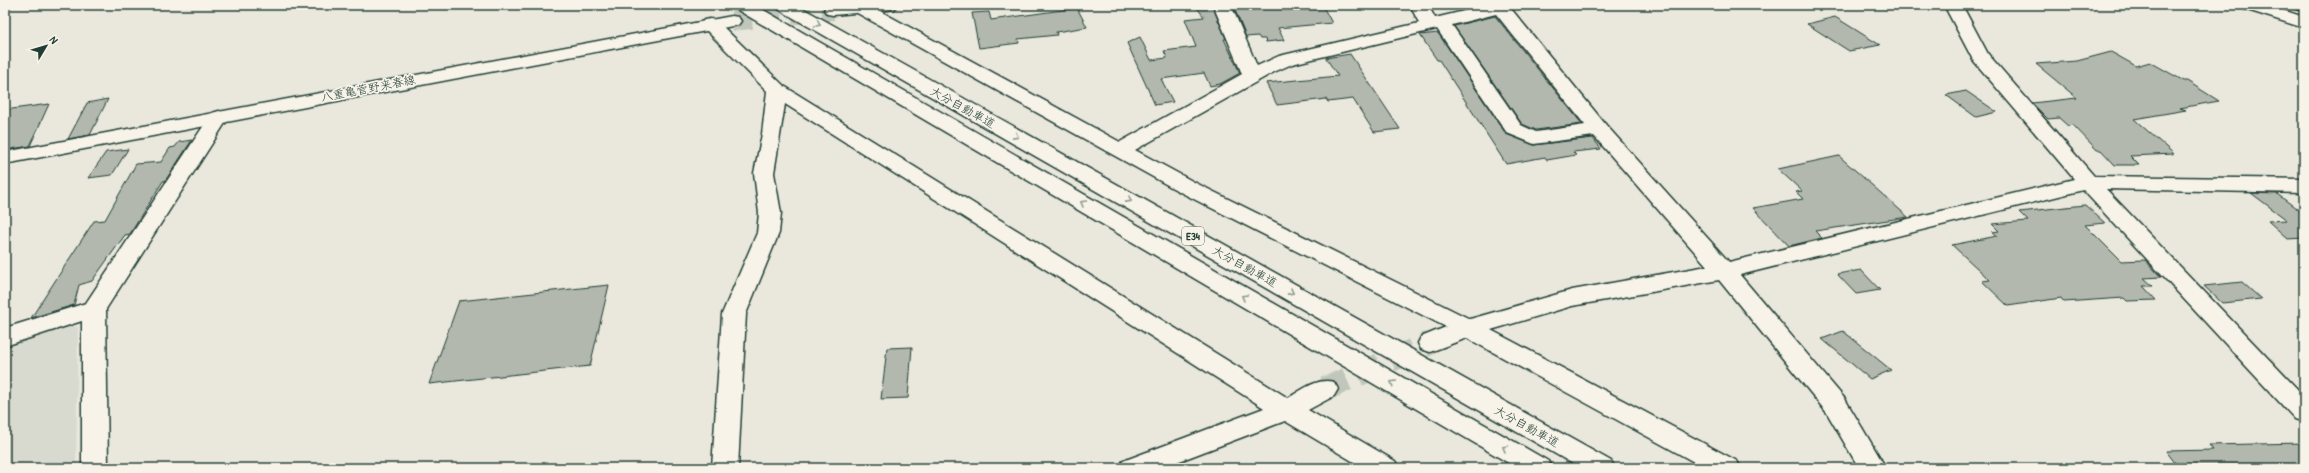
<svg xmlns="http://www.w3.org/2000/svg" width="2309" height="473" viewBox="0 0 2309 473" font-family="'Patrick Hand','Klee One',sans-serif">
<style>
.built{fill:#d9dacf}
.building{fill:#b2b8ae;stroke:#1f3d34}
.lines{fill:none;stroke-linecap:round;stroke-linejoin:round}
.minor-tunnel{stroke:#c1c6bb;stroke-width:24;stroke-dasharray:24 12;stroke-linecap:butt}
.secondary-tunnel{stroke:#c1c6bb;stroke-width:20;stroke-dasharray:20 10;stroke-linecap:butt}
.minor-casing{stroke:#1f3d34;stroke-width:3}
.secondary-casing{stroke:#1f3d34;stroke-width:3}
.primary-casing{stroke:#1f3d34;stroke-width:3}
.motorway-casing{stroke:#1f3d34;stroke-width:3}
.minor{fill:#f7f3e8;fill-rule:evenodd}
.secondary{fill:#f7f3e8;fill-rule:evenodd}
.primary{fill:#f7f3e8;fill-rule:evenodd}
.motorway{fill:#f7f3e8;fill-rule:evenodd}
.oneway{stroke:#8b988e}
.labels{text-anchor:middle;dominant-baseline:central;stroke-width:3.5;stroke-linejoin:round;paint-order:stroke}
.shield{fill:#f7f3e8;stroke:#60746a;stroke-width:1}
.shield-label{font-size:11px;font-weight:bold;fill:#1f3d34}
.street-label{font-size:12px;fill:#1f3d34;stroke:#f7f3e8}
</style>
<rect width="100%" height="100%" fill="#eae8dd"/>
<filter id="ink" filterUnits="userSpaceOnUse"><feTurbulence type="fractalNoise" baseFrequency=".025" numOctaves="2"/><feDisplacementMap in="SourceGraphic" scale="8" xChannelSelector="R" yChannelSelector="G"/><feConvolveMatrix kernelMatrix="1 2 1 2 8 2 1 2 1" color-interpolation-filters="sRGB"/></filter>
<g filter="url(#ink)">
<!-- built -->
<path class="built" d="M64,325L78,327L76,468H5V344Z"/>
<!-- building -->
<g class="building">
<path d="M1195,5H1212L1226,39H1224L1240,73L1220,84L1210,86L1204,73L1161,79L1173,102L1155,105L1127,43L1140,37L1151,60L1167,58L1164,51L1196,47L1185,19L1204,17Z"/>
<path d="M1233,5H1322L1332,23L1278,28L1284,40L1266,42L1265,39H1260L1258,36L1246,37Z"/>
<path d="M1077,8L1087,27L1056,32L1057,35L1018,39L1019,43L979,48L972,13L989,12L991,20Z"/>
<path d="M1495,16L1582,124L1536,130L1522,124L1454,26Z"/>
<path d="M1835,17L1880,45L1849,51L1807,24Z"/>
<path d="M1438,33L1506,134L1534,145L1593,138L1601,149L1573,152L1576,155L1547,160L1545,157L1506,164L1439,60H1437L1420,35Z"/>
<path d="M2111,52L2136,66L2150,62L2184,81H2187L2219,101L2180,108L2186,110L2134,119L2174,154L2130,156L2139,165H2115L2101,150H2097L2073,125L2068,126L2059,118L2048,119L2032,103L2077,98L2036,64L2077,61Z"/>
<path d="M1350,54L1400,129L1374,132L1353,99L1328,102L1326,99L1277,105L1266,83L1338,76L1326,58Z"/>
<path d="M1966,91L1997,112L1976,117L1946,95Z"/>
<path d="M108,99L90,135L68,139L87,103Z"/>
<path d="M49,104L30,146L5,150V110Z"/>
<path d="M192,140L165,181H163L130,234L125,235L92,281L79,285L74,305L31,318L94,221L105,220L136,164L161,162L170,148L175,147L179,142Z"/>
<path d="M128,149L112,175L88,178L106,152Z"/>
<path d="M1839,156L1908,217L1815,231L1822,238L1789,246L1753,208L1803,199L1796,192L1802,191L1778,169Z"/>
<path d="M2251,193L2277,194L2304,214V238L2288,239L2268,221L2287,220Z"/>
<path d="M2085,205L2105,223L2085,225L2121,261L2145,260L2161,277L2144,278L2153,286H2143L2156,300L2127,301L2124,298L2064,302L2061,298L2008,306L1982,281L1990,280L1952,245L1997,236L1992,232L1999,231L1992,224L2028,221L2019,212Z"/>
<path d="M1861,270L1880,290L1856,294L1837,274Z"/>
<path d="M2242,282L2261,299L2222,303L2204,286Z"/>
<path d="M609,285L590,366L429,384L459,301Z"/>
<path d="M1843,331L1891,370L1870,379L1822,339Z"/>
<path d="M912,347L908,398L881,399L887,348Z"/>
<path d="M2304,443V465L2179,468L2166,451L2213,450L2209,445Z"/>
</g>
<g class="lines">
<!-- minor-tunnel -->
<path class="minor-tunnel" d="M1325,389L1430,343"/>
<!-- secondary-tunnel -->
<path class="secondary-tunnel" d="M732,21L833,10"/>
<defs>
<g id="minor">
<path d="M847,5H869L1120,142L1242,74L1213,5H1231L1257,66L1279,56L1419,23L1410,5H1428L1435,18L1489,5H1508L1606,125L1729,262L2074,179L1973,60L1944,5H1962L1988,54L2094,176L2304,179V193L2106,189L2304,396V422L2295,419L2083,190L1740,275L1845,399L1886,468H1859L1827,413L1719,280L1572,306L1491,330L1737,461L1741,468H1705L1467,338L1430,352L1421,349L1418,343L1421,337L1446,327L1180,192L850,9ZM1496,14L1585,125L1536,132L1521,125L1452,25ZM1437,29L1507,133L1534,144L1594,136L1707,266L1572,290L1470,319L1194,182L1135,150L1274,72L1292,64Z"/>
<path d="M2293,5H2304V11L2296,9Z"/>
<path d="M710,19L716,20L784,86L1288,398C1302,390 1317,377 1334,382L1338,389L1334,396L1308,410L1395,461L1399,468H1364L1285,421L1161,468H1119L1123,461L1264,408L785,104L774,173L781,213L779,233L746,314L738,468H712L722,314L757,233L759,213L754,173L762,134L767,91L704,28L701,24L704,20Z"/>
<path d="M219,111L226,113L229,117L106,309L108,468H82V321L5,346V328L86,303L212,113Z"/>
</g>
<g id="secondary">
<path d="M832,5H897L894,9L888,10L833,15L827,14L824,10L827,6Z"/>
<path d="M732,16L738,17L741,21L738,25L5,164V152Z"/>
</g>
<path id="primary" d="M2241,5H2267L2304,17V28L2244,9Z"/>
<g id="motorway">
<path d="M733,5H755L1548,461L1552,468H1517L736,9Z"/>
<path d="M775,5H797L1611,461L1615,468H1580L778,9Z"/>
</g>
</defs>
<!-- minor casing -->
<use href="#minor" class="minor-casing"/>
<!-- secondary casing -->
<use href="#secondary" class="secondary-casing"/>
<!-- primary casing -->
<use href="#primary" class="primary-casing"/>
<!-- motorway casing -->
<use href="#motorway" class="motorway-casing"/>
<!-- minor -->
<use href="#minor" class="minor"/>
<!-- secondary -->
<use href="#secondary" class="secondary"/>
<!-- primary -->
<use href="#primary" class="primary"/>
<!-- motorway -->
<use href="#motorway" class="motorway"/>
</g>
<!-- one-way arrows -->
<defs><path id="oneway-chevron" d="M-2-3.5L2.5 0L-2 3.5" fill="none" stroke-width="1.6" stroke-linecap="round" stroke-linejoin="round"/></defs>
<g class="oneway">
<use href="#oneway-chevron" transform="translate(818 24) rotate(29)"/>
<use href="#oneway-chevron" transform="translate(1016 136) rotate(29)"/>
<use href="#oneway-chevron" transform="translate(1129 200) rotate(29)"/>
<use href="#oneway-chevron" transform="translate(1083 203) rotate(-150)"/>
<use href="#oneway-chevron" transform="translate(1291 292) rotate(29)"/>
<use href="#oneway-chevron" transform="translate(1244 297) rotate(-150)"/>
<use href="#oneway-chevron" transform="translate(1393 383) rotate(-150)"/>
<use href="#oneway-chevron" transform="translate(1505 448) rotate(-150)"/>
</g>
</g>
<g class="labels">
<!-- shield labels -->
<rect class="shield" x="1182" y="227" width="22" height="18" rx="3"/>
<g class="shield-label">
<text x="1193" y="236">E34</text>
</g>
<!-- street labels -->
<g class="street-label">
<text transform="translate(368 88) rotate(-11)">八重亀菅野来春線</text>
<text transform="translate(963 107) rotate(29)">大分自動車道</text>
<text transform="translate(1245 266) rotate(29)">大分自動車道</text>
<text transform="translate(1527 426) rotate(29)">大分自動車道</text>
</g>
</g>
<!-- margin -->
<rect width="2309" height="473" fill="none" stroke="#f7f3e8" stroke-width="20"/>
<rect x="10" y="10" width="2289" height="453" fill="none" stroke="#1f3d34" stroke-width="1.5" filter="url(#ink)"/>
<!-- north arrow -->
<g transform="translate(46 46) rotate(52)" stroke="#f7f3e8" stroke-width="3" paint-order="stroke">
<path d="M0-3L7 15L0 10L-7 15Z" fill="#1f3d34"/>
<text y="-6" font-size="11" font-weight="bold" text-anchor="middle" fill="#1f3d34">N</text>
</g>
</svg>
